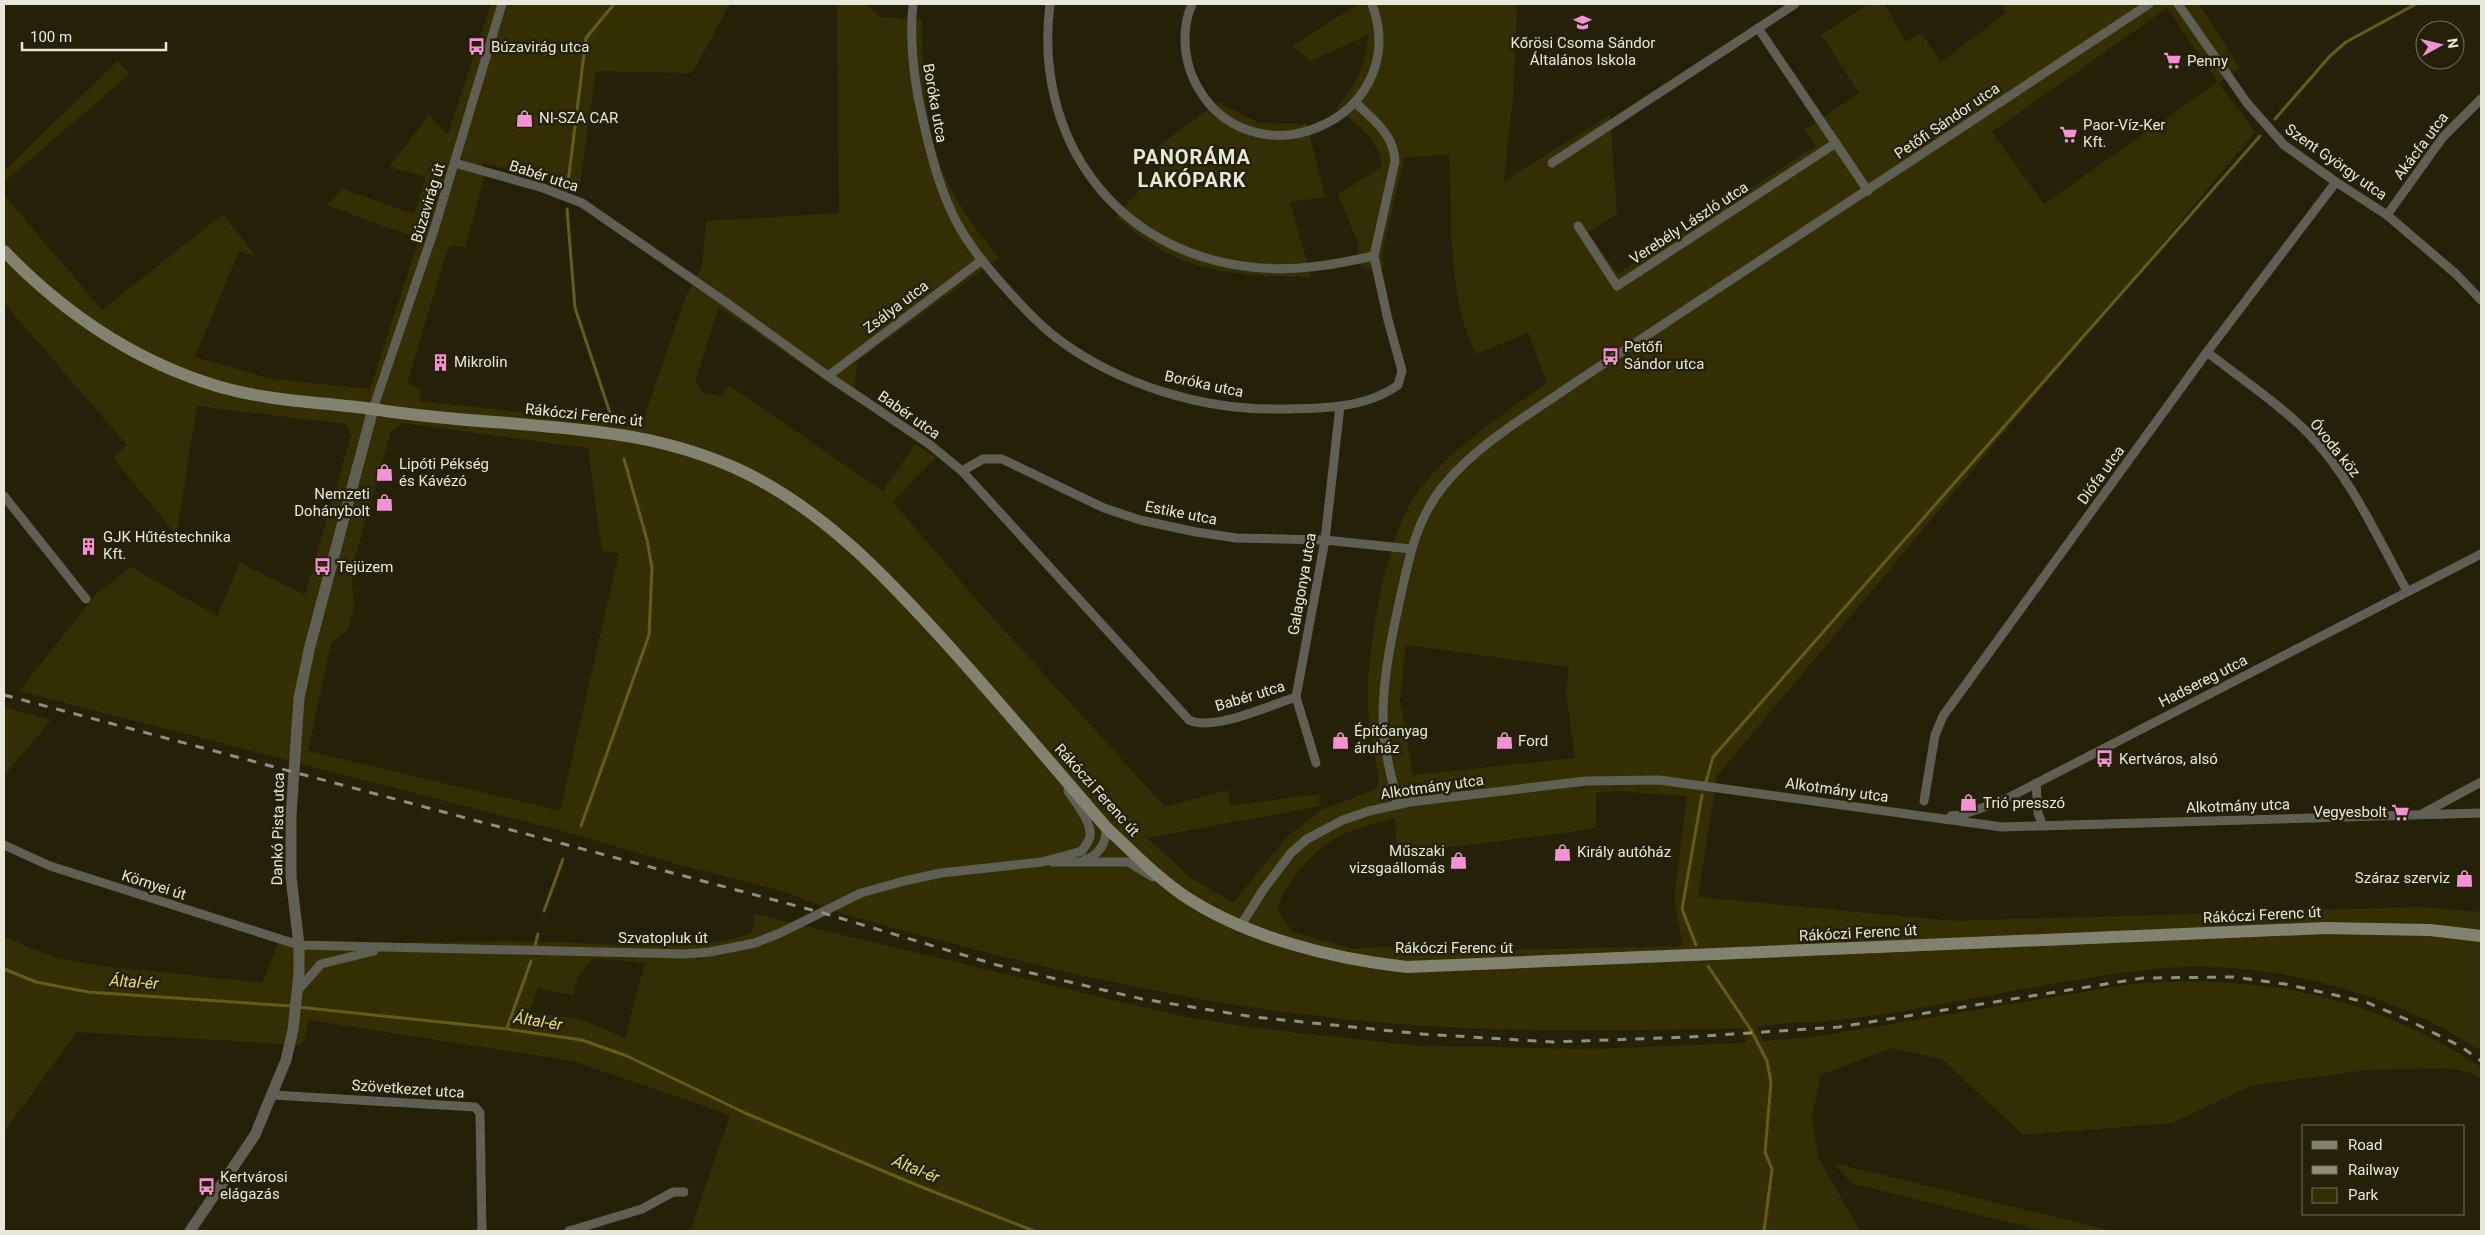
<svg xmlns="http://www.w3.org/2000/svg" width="2485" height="1235" viewBox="0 0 2485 1235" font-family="Roboto,sans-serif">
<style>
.green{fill:#332f02;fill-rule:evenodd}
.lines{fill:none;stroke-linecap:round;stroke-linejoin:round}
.stream{stroke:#655e0e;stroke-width:3}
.minor{stroke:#605f53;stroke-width:9}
.tertiary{stroke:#605f53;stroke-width:11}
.secondary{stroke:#838270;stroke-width:12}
.rail{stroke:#908f7a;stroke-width:3;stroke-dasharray:9 9;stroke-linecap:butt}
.labels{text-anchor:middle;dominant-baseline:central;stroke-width:5;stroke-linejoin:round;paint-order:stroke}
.poi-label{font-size:15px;fill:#e8e8d8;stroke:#242108;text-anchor:start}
.street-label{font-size:15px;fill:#e8e8d8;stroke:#242108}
.water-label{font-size:16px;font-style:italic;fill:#ebe05f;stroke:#242108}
.district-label{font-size:20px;font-weight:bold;letter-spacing:1px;fill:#e8e8d8;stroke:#242108}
</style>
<rect width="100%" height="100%" fill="#242108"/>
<!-- green -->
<g class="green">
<path d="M491,4H730L692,73L596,71L579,191L555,180L482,163L484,178L465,248L453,245L448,248L407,383L421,390L419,401L602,421L640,429L686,296L702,267L706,221L839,213L837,4H867L880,17L922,20C922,75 924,134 949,185C962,212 981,235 999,258L856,362L855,401L719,307L695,382L703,393L721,396L730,386L883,491L915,444L936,457L893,502L982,606L1165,807L1228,790L1230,806L1319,794L1321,806L1147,838L1190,877L1233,903L1286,838L1321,810L1376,789L1379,781C1376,758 1369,733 1368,710C1365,656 1385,540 1415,496C1449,448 1500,417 1547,383L1528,333L1476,354C1447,298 1452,217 1449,154L1404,158L1382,254L1384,267L1368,269L1359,264L1358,243L1338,194L1382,167C1380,138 1357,125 1336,108C1357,87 1365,62 1369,34L1311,61L1292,46L1358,4H1517L1513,96L1504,181L1610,115L1617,214L1588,232L1618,274L1816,146L1804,130L1859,93L1821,35L1868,4H1884L1906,42L1921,33L1941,62L2006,13L2001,4H2199L2240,68L2219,83L2255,132L1717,776L1698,897L1954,921L2417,907L2481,912V1051C2389,990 2263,958 2153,969C2072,978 1990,996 1910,1010C1880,1015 1850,1019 1820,1022C1799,1023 1776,1023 1756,1027L1763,1041L1812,1037L2131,984C2259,973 2373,996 2481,1067V1079L2471,1073L2447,1068L2367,1070L2253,1085L2172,1123L2023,1135L1942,1059L1891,1048L1821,1075L1812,1117L1818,1157L1860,1231H690L730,1115L573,1061L309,1020L302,1045L77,1032L4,1132V937L59,959L102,966L262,983L281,936L305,944C386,944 467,940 548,942C607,943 698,954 752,933L755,914L1180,1016L1263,1029L1418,1046L1594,1049L1746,1043L1743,1028C1595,1032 1447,1033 1300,1014C1148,995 998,957 850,916C825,909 802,897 777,890C714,873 651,859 589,838L19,691L97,593L131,567L217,616L240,563L305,595L351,436L346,424L197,406L177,532L173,531L113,458L127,445L4,303V195L102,310L223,214L256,256L239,251L195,357L273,379L370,389L419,239L327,205L343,189L414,214L426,177L389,167L429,115L448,134ZM2167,8L2218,82L2044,204L1992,132ZM403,423L588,448L602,551L619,553L560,811L308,751L331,643L348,629L354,608L351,571L391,432ZM1406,645L1569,667L1566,693L1575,758L1413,775L1400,700ZM1617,791L1687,796L1674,899L1683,946L1502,950L1429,944L1353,949L1293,932L1277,911C1282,893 1288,886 1299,871C1329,834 1351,830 1395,818L1397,854L1578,831L1596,827V793ZM594,958L645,963L625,1038L580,1019L529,1012L538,988L573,995L578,977Z"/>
<path d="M118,61L130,74L4,182V171Z"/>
<path d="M1218,102L1260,123L1307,124L1325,197L1290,202L1311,277C1227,275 1182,275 1116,216L1167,160L1158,146Z"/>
<path d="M4,707L51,720L4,776Z"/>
<path d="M1834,1163L2104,1229L2113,1231H2044L1851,1183Z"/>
</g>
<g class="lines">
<!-- stream -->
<g class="stream">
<path d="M2275,119L2330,56L2346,42L2416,4"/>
<path d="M567,190L586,38L614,4"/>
<path d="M567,209L575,308L612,419"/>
<path d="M1706,782L1713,757L2260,136"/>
<path d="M581,826L649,635L652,568L647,540L624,459"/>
<path d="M544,911L563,859"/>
<path d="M1696,945L1682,909L1702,795"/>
<path d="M535,946L538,934"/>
<path d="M1708,966L1751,1030L1767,1061L1771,1082L1765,1152L1772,1169L1764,1231"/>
<path d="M4,969L36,982L88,992L292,1006"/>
<path d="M298,1007L507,1029L582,1040L627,1056L745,1113L919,1186L1034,1231"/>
<path d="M507,1028L531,961"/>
</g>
<!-- minor -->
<g class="minor">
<path d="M913,4C909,43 914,82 923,120C931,156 940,190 957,223C969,245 985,265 1002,284C1019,303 1037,323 1058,339C1119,385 1203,410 1278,409C1316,409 1366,409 1398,385L1402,371L1388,320L1374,256L1395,161C1394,134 1373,120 1355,102"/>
<path d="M1050,4C1033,137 1114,252 1251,267C1295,272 1331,265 1374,256"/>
<path d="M1192,4C1182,27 1183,55 1193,78C1245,191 1415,121 1372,4"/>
<path d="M2178,4L2247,103L2284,145L2336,182L2387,215L2456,274L2481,300"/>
<path d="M1758,28L1868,191"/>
<path d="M455,163L543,188L582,203L727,303L828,376L929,444L962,471L1189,720C1212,732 1271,705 1296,697"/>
<path d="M1552,163L1795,4"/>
<path d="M2387,215L2443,137L2481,99"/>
<path d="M1578,226L1617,286L1836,143"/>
<path d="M2207,352C2240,378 2278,403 2308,433C2351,477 2377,537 2407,591"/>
<path d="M828,376L982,260"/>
<path d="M373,409L434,230L502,4"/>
<path d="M962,471L983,459H1002L1104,508L1140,520L1196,532L1236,538L1325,540L1411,549"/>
<path d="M4,496L86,599"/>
<path d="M1316,763L1296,697L1325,540L1340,406"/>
<path d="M2036,783L2038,813L2043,826"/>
<path d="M1924,801L1935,735L1943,716L2207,352L2336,182"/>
<path d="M1398,804C1391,776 1383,747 1383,718C1383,677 1391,639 1400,599C1409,557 1417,517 1445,484C1479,443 1530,414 1573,384L2149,4"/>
<path d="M2422,814L2481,782"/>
<path d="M1951,816L1961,815L2002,801L2481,554"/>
<path d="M4,845L50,866L299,945L685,954L710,952L755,943L780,933L861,893L904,881L941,873L1042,862L1082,851C1084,847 1089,841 1090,837C1092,822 1076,803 1068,791"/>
<path d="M1084,860C1099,856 1107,842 1106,827"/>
<path d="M1052,862H1128L1153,877"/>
<path d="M1241,925L1263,890L1291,853L1307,839L1343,820L1369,811L1410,802L1586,781L1659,780L2002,827L2481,813"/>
<path d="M298,990L321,964L374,951"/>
<path d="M273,1095L475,1107L480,1113L482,1231"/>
<path d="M569,1231L642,1209L673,1192H684"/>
</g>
<!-- tertiary -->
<path class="tertiary" d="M190,1231L255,1135L286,1060L293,1030L299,973V945L291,877V815L299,698L310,646L373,409"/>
<!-- secondary -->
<path class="secondary" d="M4,251C63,312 134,361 217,386C267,401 320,402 372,409C417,416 463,420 508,423C593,430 666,435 744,472C826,512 887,578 947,644C1001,704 1053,766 1106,827C1130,850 1156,876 1183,895C1245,937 1333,959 1407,967L2325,928L2430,930L2481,936"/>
<!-- rail -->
<path class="rail" d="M4,695L823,913L997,965L1142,999L1254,1017L1422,1034L1553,1042L1689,1037L1839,1027L2143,978L2233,977L2285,984L2366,1002L2408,1020L2460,1046L2481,1061"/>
</g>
<!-- icons -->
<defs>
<symbol id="school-bare" viewBox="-9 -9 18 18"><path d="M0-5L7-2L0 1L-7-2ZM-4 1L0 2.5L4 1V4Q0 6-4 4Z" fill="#f391d5" stroke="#242108" stroke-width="2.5" paint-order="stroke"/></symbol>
<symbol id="bus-bare" viewBox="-9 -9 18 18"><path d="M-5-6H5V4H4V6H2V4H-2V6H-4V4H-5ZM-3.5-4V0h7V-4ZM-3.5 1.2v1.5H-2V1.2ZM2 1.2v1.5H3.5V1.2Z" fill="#f391d5" stroke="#242108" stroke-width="2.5" paint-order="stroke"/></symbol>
<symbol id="supermarket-bare" viewBox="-9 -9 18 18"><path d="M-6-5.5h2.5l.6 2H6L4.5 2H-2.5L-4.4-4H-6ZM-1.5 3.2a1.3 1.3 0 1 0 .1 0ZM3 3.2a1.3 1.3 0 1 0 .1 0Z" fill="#f391d5" stroke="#242108" stroke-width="2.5" paint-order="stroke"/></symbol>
<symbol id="shop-bare" viewBox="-9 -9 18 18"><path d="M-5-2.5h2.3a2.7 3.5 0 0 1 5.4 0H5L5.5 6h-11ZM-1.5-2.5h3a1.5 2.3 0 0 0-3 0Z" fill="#f391d5" stroke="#242108" stroke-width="2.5" paint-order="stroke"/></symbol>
<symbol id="building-bare" viewBox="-9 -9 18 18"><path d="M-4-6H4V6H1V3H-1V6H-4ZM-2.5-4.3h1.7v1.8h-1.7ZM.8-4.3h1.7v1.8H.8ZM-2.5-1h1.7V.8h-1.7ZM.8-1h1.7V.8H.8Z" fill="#f391d5" stroke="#242108" stroke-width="2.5" paint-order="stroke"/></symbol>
</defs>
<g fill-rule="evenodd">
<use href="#school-bare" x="1570" y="10" width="25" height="25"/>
<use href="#bus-bare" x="464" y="34" width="25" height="25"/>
<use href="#supermarket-bare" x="2160" y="48" width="25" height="25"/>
<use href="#shop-bare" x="512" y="106" width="25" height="25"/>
<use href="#supermarket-bare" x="2056" y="122" width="25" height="25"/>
<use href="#bus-bare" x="1598" y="344" width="25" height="25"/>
<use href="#building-bare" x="428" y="350" width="25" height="25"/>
<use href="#shop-bare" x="372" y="460" width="25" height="25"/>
<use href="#shop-bare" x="372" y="490" width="25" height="25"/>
<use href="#building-bare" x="76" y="534" width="25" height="25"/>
<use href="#bus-bare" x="310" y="554" width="25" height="25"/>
<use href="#shop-bare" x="1328" y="728" width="25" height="25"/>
<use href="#shop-bare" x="1492" y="728" width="25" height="25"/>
<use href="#bus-bare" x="2092" y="746" width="25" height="25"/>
<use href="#shop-bare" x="1956" y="790" width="25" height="25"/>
<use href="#supermarket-bare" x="2388" y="800" width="25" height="25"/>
<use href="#shop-bare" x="1550" y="840" width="25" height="25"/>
<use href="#shop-bare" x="1446" y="848" width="25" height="25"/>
<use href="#shop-bare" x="2452" y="866" width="25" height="25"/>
<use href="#bus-bare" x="194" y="1174" width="25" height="25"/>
</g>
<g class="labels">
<!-- poi labels -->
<g class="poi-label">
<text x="1583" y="43" text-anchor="middle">Kőrösi Csoma Sándor<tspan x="1583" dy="17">Általános Iskola</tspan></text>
<text x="491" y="47">Búzavirág utca</text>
<text x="2187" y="61">Penny</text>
<text x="539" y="118">NI-SZA CAR</text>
<text x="2083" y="125">Paor-Víz-Ker<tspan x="2083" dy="17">Kft.</tspan></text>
<text x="1624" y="347">Petőfi<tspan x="1624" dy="17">Sándor utca</tspan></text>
<text x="454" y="362">Mikrolin</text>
<text x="399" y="464">Lipóti Pékség<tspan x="399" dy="17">és Kávézó</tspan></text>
<text x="370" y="494" text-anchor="end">Nemzeti<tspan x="370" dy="17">Dohánybolt</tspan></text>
<text x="103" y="537">GJK Hűtéstechnika<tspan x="103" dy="17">Kft.</tspan></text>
<text x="337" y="567">Tejüzem</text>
<text x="1354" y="731">Építőanyag<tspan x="1354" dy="17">áruház</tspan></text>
<text x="1518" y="741">Ford</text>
<text x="2119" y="759">Kertváros, alsó</text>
<text x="1983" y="803">Trió presszó</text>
<text x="2387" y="812" text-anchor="end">Vegyesbolt</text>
<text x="1445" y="851" text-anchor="end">Műszaki<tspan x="1445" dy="17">vizsgaállomás</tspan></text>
<text x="1577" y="852">Király autóház</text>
<text x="2450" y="878" text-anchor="end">Száraz szerviz</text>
<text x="220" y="1177">Kertvárosi<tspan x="220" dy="17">elágazás</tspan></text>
</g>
<!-- street labels -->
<g class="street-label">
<text transform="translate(935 103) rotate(80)">Boróka utca</text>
<text transform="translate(1947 121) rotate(-34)">Petőfi Sándor utca</text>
<text transform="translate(2421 146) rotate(-53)">Akácfa utca</text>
<text transform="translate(2336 162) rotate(35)">Szent György utca</text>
<text transform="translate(544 176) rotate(18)">Babér utca</text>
<text transform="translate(428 203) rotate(-73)">Búzavirág út</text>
<text transform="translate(1689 223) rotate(-33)">Verebély László utca</text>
<text transform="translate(896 307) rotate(-37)">Zsálya utca</text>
<text transform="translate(1204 384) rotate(12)">Boróka utca</text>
<text transform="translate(584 415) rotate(6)">Rákóczi Ferenc út</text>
<text transform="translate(909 415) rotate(35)">Babér utca</text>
<text transform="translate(2335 448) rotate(51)">Óvoda köz</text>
<text transform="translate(2101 475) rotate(-54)">Diófa utca</text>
<text transform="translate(1181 513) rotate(11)">Estike utca</text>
<text transform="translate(1302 584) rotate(-80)">Galagonya utca</text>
<text transform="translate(2203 681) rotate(-27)">Hadsereg utca</text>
<text transform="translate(1250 696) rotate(-17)">Babér utca</text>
<text transform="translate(1432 787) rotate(-8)">Alkotmány utca</text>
<text transform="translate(1097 790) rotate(48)">Rákóczi Ferenc út</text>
<text transform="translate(1837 790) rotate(8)">Alkotmány utca</text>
<text transform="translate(2238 806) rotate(-2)">Alkotmány utca</text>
<text transform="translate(278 829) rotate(-89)">Dankó Pista utca</text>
<text transform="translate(154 885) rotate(18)">Környei út</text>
<text transform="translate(2262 915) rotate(-3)">Rákóczi Ferenc út</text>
<text transform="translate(1858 933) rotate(-3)">Rákóczi Ferenc út</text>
<text x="663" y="938">Szvatopluk út</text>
<text x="1454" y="948">Rákóczi Ferenc út</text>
<text transform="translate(408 1089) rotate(4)">Szövetkezet utca</text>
</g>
<!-- water labels -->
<g class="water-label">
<text transform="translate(134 982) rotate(4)">Által-ér</text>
<text transform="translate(538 1021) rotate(9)">Által-ér</text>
<text transform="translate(916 1169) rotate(22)">Által-ér</text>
</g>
<!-- district labels -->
<g class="district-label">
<text x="1192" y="157">PANORÁMA<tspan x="1192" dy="23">LAKÓPARK</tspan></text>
</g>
</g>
<!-- border -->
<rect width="2485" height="1235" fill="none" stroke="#e8e8d8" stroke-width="10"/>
<!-- legend -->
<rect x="2302" y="1125" width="162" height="90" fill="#242108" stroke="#72715b"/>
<rect x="2312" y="1141" width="25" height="8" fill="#838270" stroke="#72715b"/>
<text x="2348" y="1150" font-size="15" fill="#e8e8d8">Road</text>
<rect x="2312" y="1166" width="25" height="8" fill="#908f7a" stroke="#72715b"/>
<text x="2348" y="1175" font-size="15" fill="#e8e8d8">Railway</text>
<rect x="2312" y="1188" width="25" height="15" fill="#332f02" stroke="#72715b"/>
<text x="2348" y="1200" font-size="15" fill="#e8e8d8">Park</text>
<!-- north arrow -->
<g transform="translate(2440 45) rotate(82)"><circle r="24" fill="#242108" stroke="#72715b"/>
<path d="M0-4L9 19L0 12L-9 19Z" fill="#f391d5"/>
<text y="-8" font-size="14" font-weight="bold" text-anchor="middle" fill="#e8e8d8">N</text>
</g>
<!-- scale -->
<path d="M22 42v8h144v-8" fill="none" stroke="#e8e8d8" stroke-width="2.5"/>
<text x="30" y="42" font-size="15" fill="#e8e8d8" stroke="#242108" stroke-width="4" paint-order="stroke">100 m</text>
</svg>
